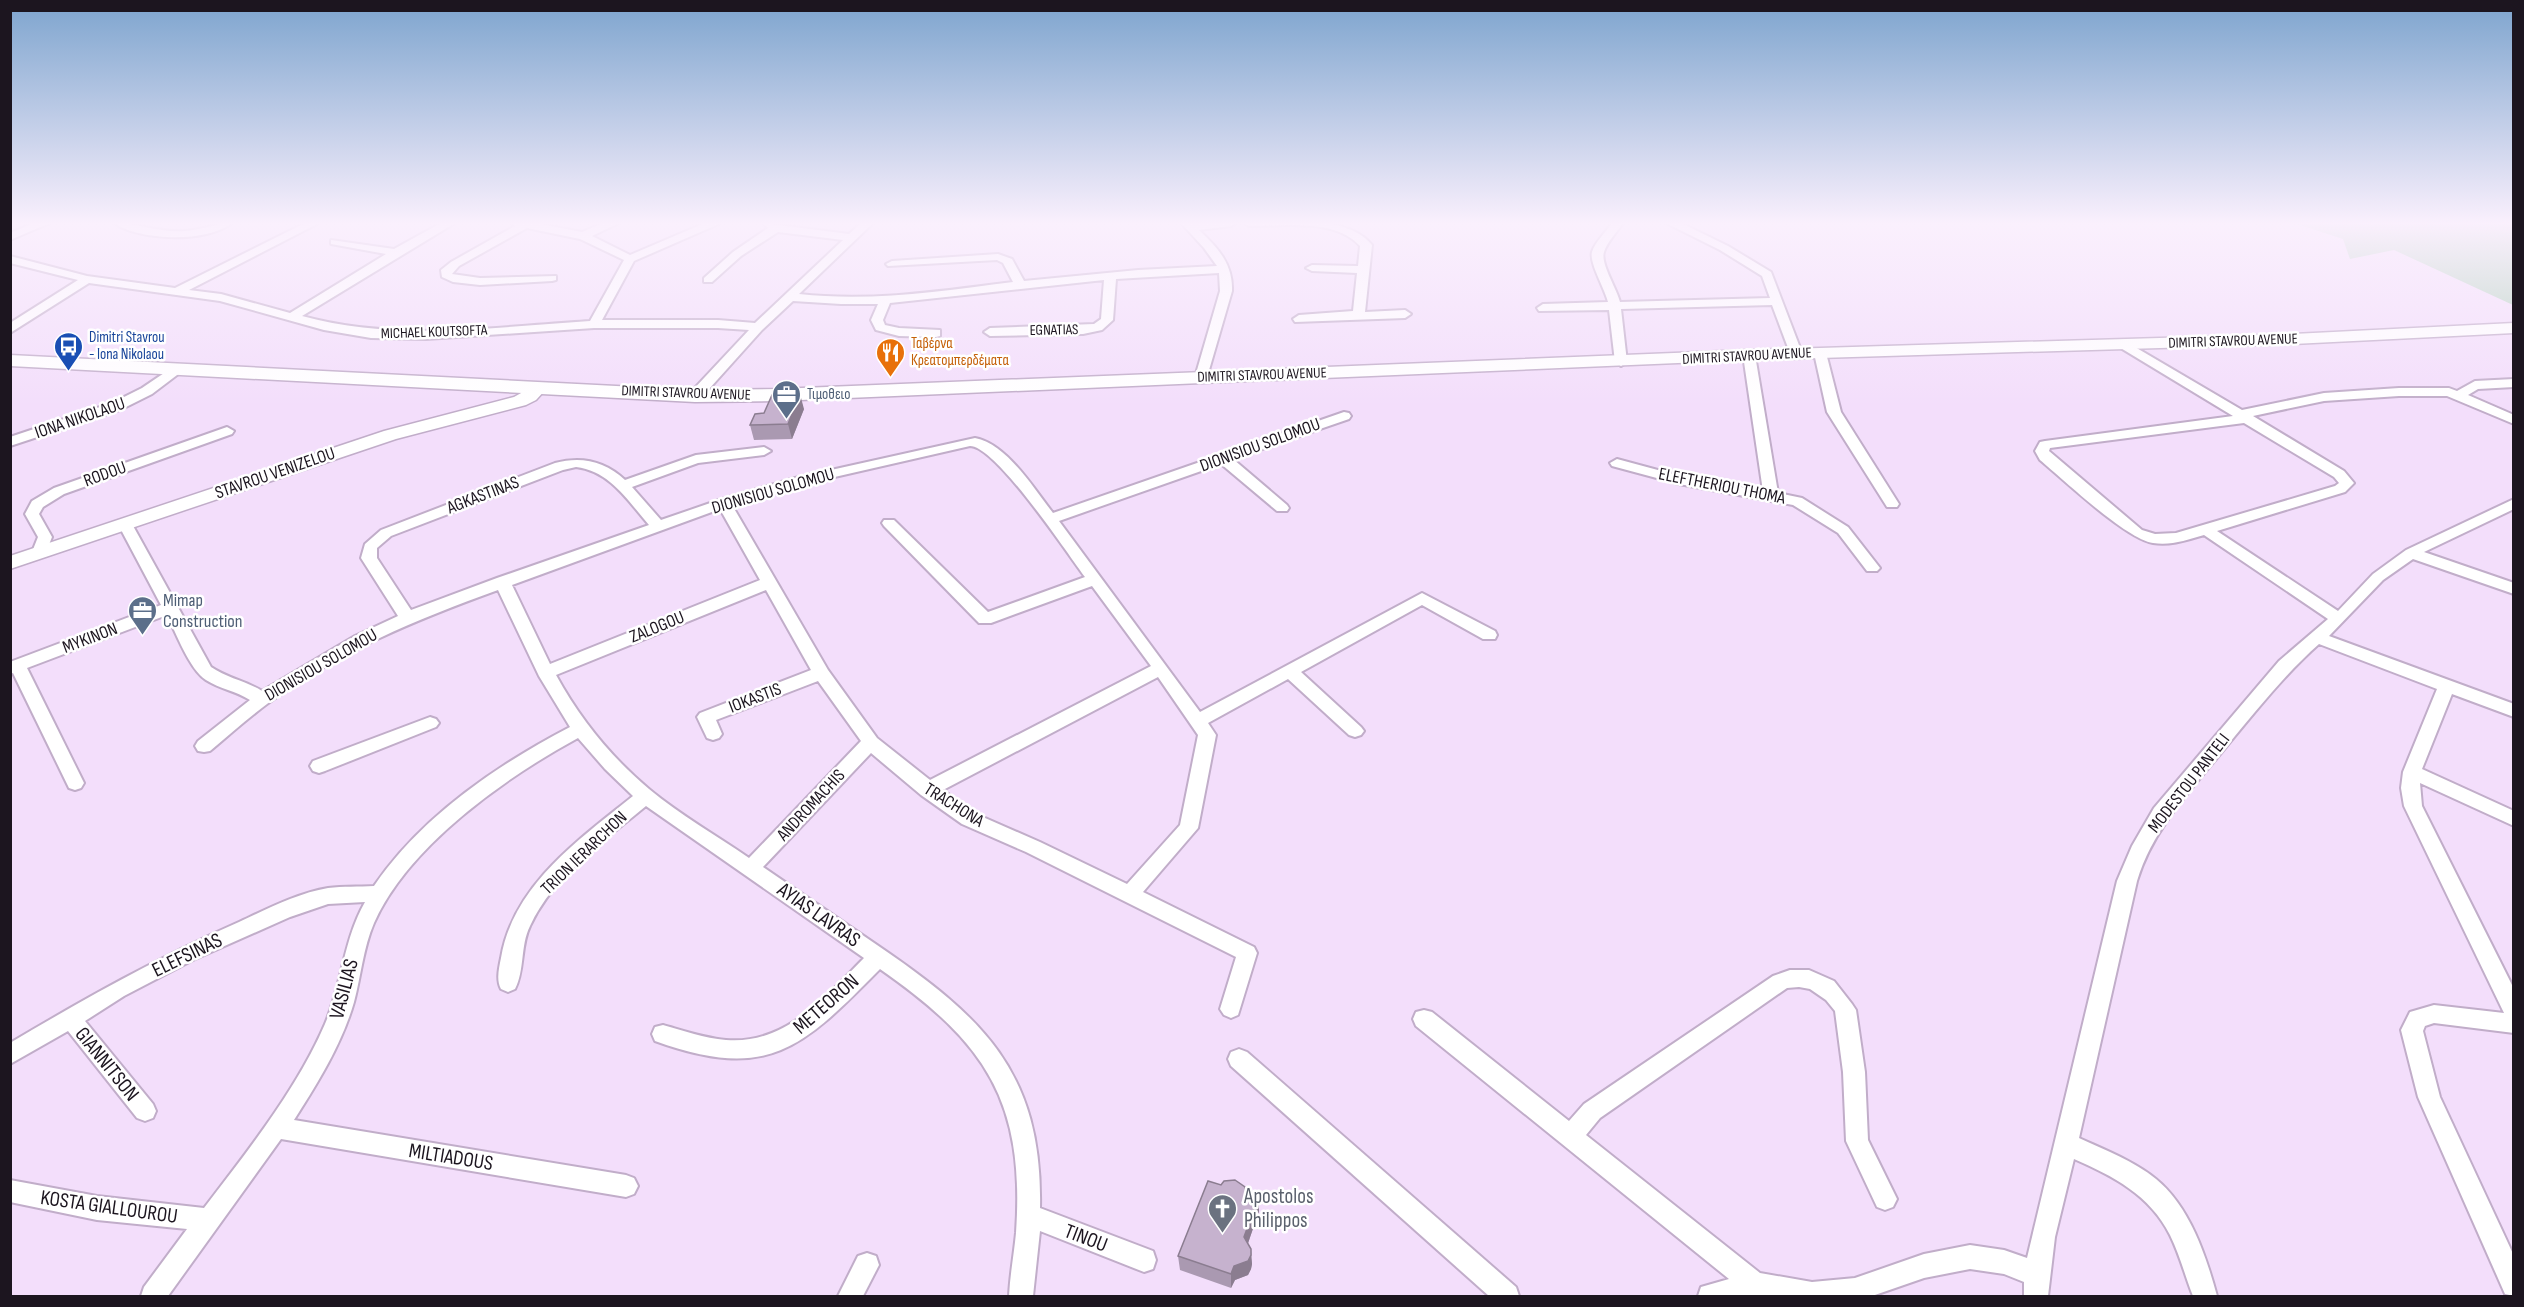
<svg xmlns="http://www.w3.org/2000/svg" width="2524" height="1307" viewBox="0 0 2524 1307" font-family="'Sofia Sans Condensed',sans-serif">
<style>
.green{fill:#b3d2be}
.lines{fill:none;stroke-linecap:round;stroke-linejoin:round}
.minor-casing{stroke:#c1adc9;stroke-width:4}
.tertiary-casing{stroke:#c1adc9;stroke-width:3}
.secondary-casing{stroke:#c1adc9;stroke-width:3}
.minor{fill:#fff;fill-rule:evenodd}
.tertiary{fill:#fff;fill-rule:evenodd}
.secondary{fill:#fff;fill-rule:evenodd}
.wall{fill:#aa99b1}
.shaded-wall{fill:#8b7d90}
.building{fill:#c6b2ce;stroke:#8b7d90;stroke-width:1.5}
.labels{text-anchor:middle;dominant-baseline:central;stroke-width:5;stroke-linejoin:round;paint-order:stroke}
.far-street-label{font-size:15px;fill:#1c151f;stroke:#fff}
.far-transit-label{font-size:15px;fill:#164399;stroke:#fff;text-anchor:start}
.far-food-label{font-size:15px;fill:#c56008;stroke:#fff;text-anchor:start}
.far-service-label{font-size:15px;fill:#4e5e75;stroke:#fff;text-anchor:start}
.street-label{font-size:18px;fill:#1c151f;stroke:#fff}
.service-label{font-size:18px;fill:#4e5e75;stroke:#fff;text-anchor:start}
.near-street-label{font-size:21px;fill:#1c151f;stroke:#fff}
.near-worship-label{font-size:21px;fill:#5b616d;stroke:#fff;text-anchor:start}
</style>
<rect width="100%" height="100%" fill="#f3defb"/>
<!-- green -->
<path class="green" d="M2509,223L2513,227V305L2394,250L2350,259L2343,239L2294,223Z"/>
<g class="lines">
<defs>
<g id="minor">
<path d="M34,223H50L10,240V233Z"/>
<path d="M114,223C138,223 161,233 185,231C202,230 216,223 232,223C207,243 140,241 114,223Z"/>
<path d="M305,223H319L189,290L221,294L290,313L386,254L331,244V240L394,249L441,223H455L302,316C396,342 493,327 590,321L624,260L580,239L527,228L459,266L452,274L480,278L556,276V280L552,281L480,285L453,282L442,277L441,270L451,262L515,226L511,223H535L582,232L603,223H619L592,236L630,255L705,223H721L634,261L602,320H718L755,323L843,240L778,232L741,256L712,282H704V278L733,252L768,228L763,223L849,234L861,223H873L799,294C871,302 942,291 1013,282L1003,263L997,260L888,266L886,264L892,261L998,254L1012,259L1024,281L1138,270L1217,266L1204,248L1181,223H1236L1231,226L1199,230C1218,248 1233,264 1232,291L1207,377L1201,381L1195,377L1220,291L1219,273L1116,279L1113,320L1102,330L1083,334L990,336L984,332L990,328L1094,324L1101,319L1104,280L890,303L883,320L885,325L899,328L940,330V336L936,337L899,336L876,330L871,320L878,304H841L793,301L762,330L700,399L695,400L688,396L690,393L749,330L718,328H594L426,339L371,338L324,330L220,301L89,283L10,333V323L78,280L10,263V256L87,276L175,288Z"/>
<path d="M1244,223C1282,223 1346,213 1372,245L1365,312L1405,310L1411,314L1405,318L1295,322L1293,319L1299,315L1353,311L1357,273L1312,271L1306,268L1312,265L1358,266L1360,246C1335,218 1283,226 1249,226Z"/>
<path d="M1612,223H1623C1617,232 1607,242 1604,252C1600,263 1617,289 1620,302L1770,298L1762,276L1720,250L1666,223H1681L1728,246L1771,272L1802,353L1800,356L1796,357L1790,353L1772,305L1621,309L1627,362L1621,366L1615,362L1609,310L1539,311L1537,308L1543,304L1608,302C1605,289 1589,263 1592,252C1595,242 1606,232 1612,223Z"/>
<path d="M2123,340L2242,410L2324,393L2399,388H2449L2457,391L2475,381L2514,379V387L2478,389L2468,395L2514,415V424L2447,396H2399L2324,401L2253,416L2344,471L2354,483L2345,492L2217,531L2338,611L2373,574L2406,550L2514,499V509L2424,552L2514,583V594L2413,559L2383,580L2329,636L2514,704V717L2452,694L2422,769L2514,811V826L2420,783L2422,806L2514,989V1033L2434,1023L2425,1026L2423,1031L2440,1097L2514,1256V1296L2505,1294L2418,1097L2401,1030L2410,1012L2434,1005L2504,1013L2404,806L2401,788L2403,772L2437,689L2319,644C2284,675 2256,711 2226,747C2192,789 2153,828 2137,881L2079,1138C2105,1150 2134,1161 2156,1179C2190,1207 2206,1256 2217,1296H2193C2185,1276 2180,1255 2170,1235C2150,1195 2113,1176 2074,1159L2055,1237L2048,1296H2024V1282L2004,1274L1970,1269L1924,1278L1872,1296H1698L1701,1287L1729,1279L1416,1026L1413,1019L1416,1012L1424,1010L1432,1012L1569,1121L1584,1104L1773,976L1790,970H1809L1834,981L1852,1004L1856,1010L1865,1072L1868,1140L1897,1199L1893,1207L1885,1210L1877,1207L1846,1141L1843,1072L1835,1011L1826,1000L1810,989L1799,987L1787,988L1600,1118L1586,1135L1760,1273L1812,1282L1855,1278L1924,1254L1970,1245L2004,1250L2027,1258L2117,881L2132,846L2154,808L2279,661L2328,619L2204,535C2187,540 2170,546 2153,543C2126,539 2064,480 2040,460L2035,451L2040,442L2045,441L2233,416L2119,347L2117,344ZM2244,423L2334,477L2339,483L2335,486L2176,533L2155,534L2142,530L2049,451L2050,448Z"/>
<path d="M1820,349L1826,353L1841,412L1899,504L1897,507H1887L1827,412L1814,353Z"/>
<path d="M1749,351L1755,355L1778,493L1802,498L1848,527L1880,568L1877,571H1867L1838,533L1793,505L1679,484L1612,466L1610,463L1617,459L1680,476L1763,491L1743,355Z"/>
<path d="M176,365L182,369L181,372L152,394L122,409L10,446V437L112,403L142,388Z"/>
<path d="M1344,412L1349,413L1351,416L1349,419L1233,459L1287,505L1289,508L1287,511H1277L1221,464L1059,521L1200,712L1422,593L1495,631L1497,635L1495,639H1483L1422,605L1301,672L1361,727L1364,731L1361,735L1355,737L1349,735L1288,679L1208,723L1216,735L1198,828L1143,892L1254,947L1257,953L1238,1015L1231,1018L1224,1015L1220,1009L1236,957L1026,852L962,824L921,795L871,753L763,867C801,893 839,919 877,945C981,1016 1043,1071 1040,1208L1153,1251L1156,1260L1153,1269L1144,1272L1040,1231L1033,1296H1009C1010,1275 1014,1254 1016,1233C1025,1101 986,1043 880,969C802,1048 769,1082 655,1041L652,1034L655,1027L663,1025C684,1031 704,1038 726,1040C786,1045 826,996 864,958L646,806C604,841 553,876 530,926C520,946 525,970 515,989L508,992L501,989C496,980 499,968 501,958C513,885 580,839 633,796L605,769L578,738C506,777 408,846 374,923C363,948 361,976 354,1002C342,1044 317,1084 294,1120L626,1175L634,1178L638,1186L634,1194L626,1197L281,1139L168,1296H141L144,1287L187,1229L97,1220L10,1202V1180L97,1196L204,1208C247,1152 297,1089 325,1024C342,984 343,941 365,902L328,904L290,917L193,960L124,996L85,1021L153,1104L156,1111L153,1118L145,1121L137,1118L68,1031L10,1064V1043C86,998 157,958 239,922C267,909 298,893 328,888C343,886 359,887 374,886C421,817 497,765 570,727L539,676L498,590C418,619 337,652 267,704C248,718 229,735 210,751L204,752L198,751L195,746L198,741L250,700C236,691 220,689 206,680C190,670 176,633 167,615L27,668L84,783L81,788L75,790L69,788L13,673L10,674V662L161,605L118,524L120,521L125,520L132,524L211,667C227,678 246,681 262,691L355,636L398,616L361,558L365,544L381,530L555,463C581,456 605,461 625,480L696,455L764,447L771,451L764,455L698,463L632,487L661,520L719,500L795,478L975,438C1007,444 1034,489 1053,513ZM970,446C996,446 1067,553 1085,577L988,612L894,520H884L882,523L884,526L979,623H991L1092,586L1151,666L930,780L877,738L828,670L732,505L804,484ZM576,467C610,471 628,501 649,525L497,578L411,610L377,558V548L391,536L563,470ZM720,509L760,580L550,664L512,585ZM766,590L811,670L700,713L697,717L707,738L713,740L719,738L722,734L716,720L818,681L861,741L749,858C716,835 680,815 649,789C611,757 580,719 556,675ZM1158,677L1198,735L1180,825L1127,884L1040,842L976,814L943,790Z"/>
<path d="M227,427L234,431L232,434L64,494L43,507L39,514L52,537L45,555H35L32,552L38,537L25,514L32,501L54,488Z"/>
<path d="M430,717L436,719L439,723L436,727L325,771L319,773L313,771L310,766L313,761Z"/>
<path d="M1239,1049L1247,1052L1516,1287L1519,1296H1489L1231,1066L1228,1059L1231,1052Z"/>
<path d="M867,1253L876,1256L879,1265L863,1296H838L858,1256Z"/>
</g>
<path id="tertiary" d="M539,383L547,388L536,400L526,405L396,439L10,569V556L384,431L514,397Z"/>
<path id="secondary" d="M2514,323V333L2293,344L1749,360L777,401L695,402L10,366V355L695,390L777,389L1749,350L2293,334Z"/>
</defs>
<!-- minor casing -->
<use href="#minor" class="minor-casing"/>
<!-- tertiary casing -->
<use href="#tertiary" class="tertiary-casing"/>
<!-- secondary casing -->
<use href="#secondary" class="secondary-casing"/>
<!-- minor -->
<use href="#minor" class="minor"/>
<!-- tertiary -->
<use href="#tertiary" class="tertiary"/>
<!-- secondary -->
<use href="#secondary" class="secondary"/>
</g>
<!-- wall -->
<g class="wall">
<path d="M804,409L792,439L754,440L750,425L764,413Z"/>
<path d="M1246,1192L1259,1196V1211L1248,1243L1252,1264L1251,1269L1248,1275L1235,1280L1231,1288L1180,1270L1178,1256Z"/>
</g>
<!-- shaded-wall -->
<g class="shaded-wall">
<path d="M800,394L804,409L792,439L788,424Z"/>
<path d="M1259,1196V1211L1245,1252L1244,1237Z"/>
<path d="M1251,1249L1252,1264L1251,1269L1248,1275L1235,1280L1231,1288V1274L1234,1266Z"/>
</g>
<!-- building -->
<g class="building">
<path d="M800,394L788,424L750,425L755,414L764,413L772,395Z"/>
<path d="M1235,1180L1245,1187L1246,1192L1259,1196L1244,1237L1251,1249V1255L1248,1261L1234,1266L1231,1274L1178,1256L1208,1181L1221,1185L1224,1181Z"/>
</g>
<!-- sky -->
<linearGradient id="sky" x2="0" y2="1"><stop stop-color="#7da4ce"/><stop offset="0.55" stop-color="#faf0fd"/><stop offset="1" stop-color="#faf0fd" stop-opacity="0"/></linearGradient>
<rect width="2524" height="406" fill="url(#sky)"/>
<!-- icons -->
<defs>
<symbol id="bus-pin" viewBox="-11 -11 22 30"><path d="M0 17L-7.5 6A9.5 9.5 0 1 1 7.5 6Z" fill="#1a4fb4" stroke="#fff"/><path d="M-5-6H5V4H4V6H2V4H-2V6H-4V4H-5ZM-3.5-4V0h7V-4ZM-3.5 1.2v1.5H-2V1.2ZM2 1.2v1.5H3.5V1.2Z" fill="#fff"/></symbol>
<symbol id="restaurant-pin" viewBox="-11 -11 22 30"><path d="M0 17L-7.5 6A9.5 9.5 0 1 1 7.5 6Z" fill="#e8710a" stroke="#fff"/><path d="M-5-6h1v4h1v-4h1v4h1v-4h1v5L-1.5 .5V6h-2V.5L-5-1ZM5-6V6H3V1.5H1.5Q1.5-4 5-6Z" fill="#fff"/></symbol>
<symbol id="office-pin" viewBox="-11 -11 22 30"><path d="M0 17L-7.5 6A9.5 9.5 0 1 1 7.5 6Z" fill="#5c6f8a" stroke="#fff"/><path d="M-6-3h4V-5.5h4V-3h4V5H-6ZM-1-4.5V-3h2v-1.5ZM-6 0V1H6V0Z" fill="#fff"/></symbol>
<symbol id="church-pin" viewBox="-11 -11 22 30"><path d="M0 17L-7.5 6A9.5 9.5 0 1 1 7.5 6Z" fill="#6b7280" stroke="#fff"/><path d="M-1.2-6h2.4v3.5h3.3v2.4h-3.3V6h-2.4V-.1h-3.3v-2.4h3.3Z" fill="#fff"/></symbol>
</defs>
<g fill-rule="evenodd">
<use href="#bus-pin" x="52" y="330" width="33" height="45"/>
<use href="#restaurant-pin" x="874" y="336" width="33" height="45"/>
<use href="#office-pin" x="770" y="378" width="33" height="45"/>
<use href="#office-pin" x="126" y="594" width="33" height="45"/>
<use href="#church-pin" x="1206" y="1192" width="33" height="45"/>
</g>
<g class="labels">
<!-- far-street labels -->
<g class="far-street-label">
<text transform="translate(1054 330) rotate(-1)">EGNATIAS</text>
<text transform="translate(434 332) rotate(-2)">MICHAEL KOUTSOFTA</text>
<text transform="translate(2233 341) rotate(-2)">DIMITRI STAVROU AVENUE</text>
<text transform="translate(1747 356) rotate(-3)">DIMITRI STAVROU AVENUE</text>
<text transform="translate(1262 375) rotate(-2)">DIMITRI STAVROU AVENUE</text>
<text transform="translate(686 393) rotate(2)">DIMITRI STAVROU AVENUE</text>
</g>
<!-- far-transit labels -->
<g class="far-transit-label">
<text x="89" y="337">Dimitri Stavrou<tspan x="89" dy="17">- Iona Nikolaou</tspan></text>
</g>
<!-- far-food labels -->
<g class="far-food-label">
<text x="911" y="343">Ταβέρνα<tspan x="911" dy="17">Κρεατομπερδέματα</tspan></text>
</g>
<!-- far-service labels -->
<g class="far-service-label">
<text x="807" y="394">Τιμοθειο</text>
</g>
<!-- street labels -->
<g class="street-label">
<text transform="translate(80 418) rotate(-19)">IONA NIKOLAOU</text>
<text transform="translate(1260 445) rotate(-20)">DIONISIOU SOLOMOU</text>
<text transform="translate(275 473) rotate(-19)">STAVROU VENIZELOU</text>
<text transform="translate(105 474) rotate(-20)">RODOU</text>
<text transform="translate(1722 486) rotate(11)">ELEFTHERIOU THOMA</text>
<text transform="translate(773 491) rotate(-16)">DIONISIOU SOLOMOU</text>
<text transform="translate(483 495) rotate(-21)">AGKASTINAS</text>
<text transform="translate(657 627) rotate(-22)">ZALOGOU</text>
<text transform="translate(90 638) rotate(-21)">MYKINON</text>
<text transform="translate(321 665) rotate(-30)">DIONISIOU SOLOMOU</text>
<text transform="translate(755 698) rotate(-21)">IOKASTIS</text>
<text transform="translate(2189 783) rotate(-52)">MODESTOU PANTELI</text>
<text transform="translate(811 805) rotate(-47)">ANDROMACHIS</text>
<text transform="translate(954 805) rotate(32)">TRACHONA</text>
<text transform="translate(584 853) rotate(-44)">TRION IERARCHON</text>
</g>
<!-- service labels -->
<g class="service-label">
<text x="163" y="600">Mimap<tspan x="163" dy="21">Construction</tspan></text>
</g>
<!-- near-street labels -->
<g class="near-street-label">
<text transform="translate(819 915) rotate(35)">AYIAS LAVRAS</text>
<text transform="translate(187 955) rotate(-26)">ELEFSINAS</text>
<text transform="translate(344 989) rotate(-75)">VASILIAS</text>
<text transform="translate(826 1004) rotate(-41)">METEORON</text>
<text transform="translate(107 1064) rotate(51)">GIANNITSON</text>
<text transform="translate(451 1157) rotate(9)">MILTIADOUS</text>
<text transform="translate(109 1207) rotate(8)">KOSTA GIALLOUROU</text>
<text transform="translate(1086 1238) rotate(21)">TINOU</text>
</g>
<!-- near-worship labels -->
<g class="near-worship-label">
<text x="1244" y="1196">Apostolos<tspan x="1244" dy="24">Philippos</tspan></text>
</g>
</g>
<!-- border -->
<rect width="2524" height="1307" fill="none" stroke="#1c151f" stroke-width="24"/>
</svg>
